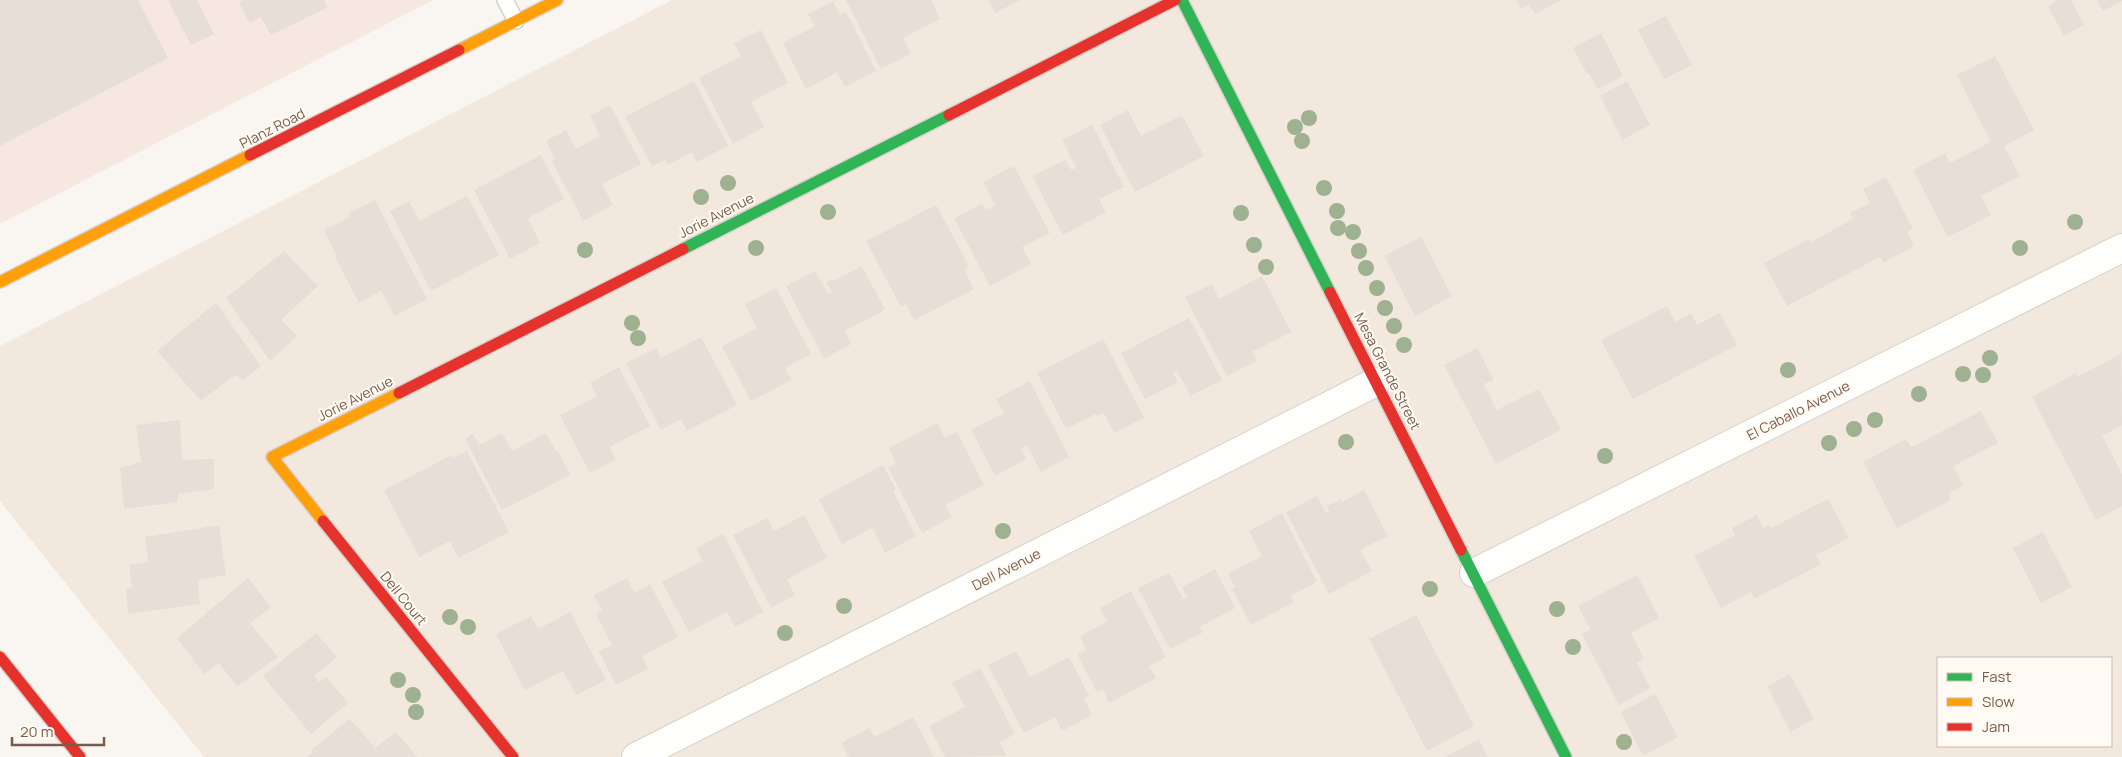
<svg xmlns="http://www.w3.org/2000/svg" width="2122" height="757" viewBox="0 0 2122 757" font-family="Manrope,sans-serif">
<style>
.residential{fill:#f2e8de;fill-rule:evenodd}
.commercial{fill:#f6e8e1}
.building{fill:#e6ded7}
.lines{fill:none;stroke-linecap:round;stroke-linejoin:round}
.lane-casing{stroke:#d7d1cb;stroke-width:18}
.street-casing{stroke:#d7d1cb;stroke-width:30}
.fast-casing{stroke:#d9d2cb;stroke-width:14}
.slow-casing{stroke:#d9d2cb;stroke-width:14}
.jam-casing{stroke:#d9d2cb;stroke-width:14}
.lane{stroke:#fefefd;stroke-width:15}
.street{stroke:#fefefd;stroke-width:28}
.fast{stroke:#30b455;stroke-width:11}
.slow{stroke:#ff9f0a;stroke-width:11}
.jam{stroke:#e5322d;stroke-width:11}
.tree{fill:#9eb190}
.labels{text-anchor:middle;dominant-baseline:central;stroke-width:4;stroke-linejoin:round;paint-order:stroke}
.street-label{font-size:14px;fill:#7a5c4d;stroke:#fffaf3}
</style>
<rect width="100%" height="100%" fill="#f9f5f0"/>
<!-- residential -->
<path class="residential" d="M672,0H2122V757H204L0,501V346ZM1938,658H2111V746H1938Z"/>
<!-- commercial -->
<path class="commercial" d="M0,0H433L0,224Z"/>
<!-- building -->
<g class="building">
<path d="M0,0H138L168,58L0,146Z"/>
<path d="M168,0H197L214,34L191,45Z"/>
<path d="M244,0H324L328,7L271,35L261,17L250,23L239,3Z"/>
<path d="M846,0H931L940,19L903,38L911,54L881,69Z"/>
<path d="M988,0H1020L995,13Z"/>
<path d="M1516,0H1562L1535,14L1529,4L1521,9Z"/>
<path d="M2059,0H2071L2084,25L2064,36L2048,6Z"/>
<path d="M2097,0H2122V1L2103,11Z"/>
<path d="M833,1L840,15L846,12L876,71L845,87L837,72L806,89L783,43L815,26L808,14Z"/>
<path d="M1666,16L1692,65L1664,79L1638,30Z"/>
<path d="M761,30L788,83L751,102L764,127L733,144L699,78L741,56L734,43Z"/>
<path d="M1601,33L1623,76L1598,89L1589,73L1587,74L1573,48Z"/>
<path d="M1995,56L2034,130L2004,146L2020,176L1981,196L1991,215L1948,237L1913,170L1945,153L1950,163L1991,142L1957,75Z"/>
<path d="M694,81L728,146L697,162L692,152L668,165L665,160L652,166L625,117Z"/>
<path d="M1627,81L1650,125L1622,140L1600,96Z"/>
<path d="M610,105L641,164L602,184L613,205L583,221L552,161L556,160L546,141L566,130L576,149L600,136L590,116Z"/>
<path d="M1128,110L1141,136L1182,115L1204,156L1135,192L1100,125Z"/>
<path d="M1092,125L1124,187L1099,199L1106,212L1063,235L1032,176L1065,160L1071,170L1076,168L1062,140Z"/>
<path d="M541,155L564,199L528,218L540,243L510,259L474,190Z"/>
<path d="M1014,166L1050,233L1022,247L1031,264L990,286L954,218L982,204L986,210L995,205L983,182Z"/>
<path d="M1886,177L1913,229L1907,232L1914,246L1883,263L1880,257L1787,306L1764,263L1809,239L1811,242L1853,219L1850,213L1870,203L1863,189Z"/>
<path d="M467,196L499,255L431,291L390,211L409,201L419,221Z"/>
<path d="M375,200L427,299L395,316L381,291L359,303L335,257L337,256L324,230L350,217L348,214Z"/>
<path d="M936,205L969,266L964,269L974,289L914,320L906,304L901,307L866,241Z"/>
<path d="M1421,237L1452,296L1415,316L1384,256Z"/>
<path d="M284,251L318,286L281,320L297,336L270,361L226,298Z"/>
<path d="M862,266L885,310L845,331L851,344L824,359L786,286L815,271L828,294L832,292L826,282L832,279L833,281Z"/>
<path d="M1262,276L1291,332L1252,352L1257,361L1227,376L1185,297L1212,284L1219,299Z"/>
<path d="M776,288L811,354L785,368L792,380L751,401L722,346L757,328L745,304Z"/>
<path d="M216,303L261,366L243,380L235,375L201,401L157,351Z"/>
<path d="M1667,306L1675,322L1691,313L1697,325L1720,313L1737,345L1633,399L1601,340Z"/>
<path d="M1189,318L1222,380L1190,396L1177,370L1173,373L1178,382L1145,399L1121,353Z"/>
<path d="M701,337L737,405L687,431L681,419L661,430L626,363L656,348L661,358Z"/>
<path d="M1103,339L1144,418L1114,433L1104,413L1097,416L1096,414L1066,429L1037,373Z"/>
<path d="M1477,348L1494,380L1484,384L1497,410L1539,389L1561,430L1496,464L1444,365Z"/>
<path d="M2121,354L2122,425L2102,436L2122,474V506L2096,520L2032,397L2076,373L2077,377Z"/>
<path d="M619,367L650,426L609,447L616,460L590,473L560,415L597,396L590,383Z"/>
<path d="M1030,381L1069,457L1041,472L1027,446L1021,449L1026,459L995,476L971,430L1004,413L996,399Z"/>
<path d="M1981,411L1998,443L1953,466L1963,485L1948,494L1951,500L1897,528L1863,462L1906,439L1911,447L1914,446Z"/>
<path d="M180,420L182,460L214,459V489L178,494L177,502L124,509L120,468L141,462L136,425Z"/>
<path d="M937,423L945,438L957,432L984,485L945,505L952,517L922,533L888,467L896,463L889,448Z"/>
<path d="M502,433L512,451L546,433L556,452L558,451L570,475L502,510L465,439L473,434L479,445Z"/>
<path d="M467,451L509,532L458,558L450,541L419,557L384,490L452,455L454,458Z"/>
<path d="M883,465L896,490L893,491L916,536L885,553L872,528L842,544L819,499Z"/>
<path d="M1364,490L1388,536L1360,550L1372,571L1329,594L1286,512L1317,496L1326,513L1329,511L1327,506L1341,499L1342,502Z"/>
<path d="M1828,499L1849,538L1816,555L1821,564L1754,599L1751,592L1721,608L1694,556L1735,535L1732,528L1757,515L1763,528L1769,525L1771,528Z"/>
<path d="M1282,513L1317,582L1290,596L1294,602L1251,625L1232,589L1235,587L1228,574L1262,556L1249,531Z"/>
<path d="M804,515L827,558L787,579L795,595L771,608L733,535L767,518L774,531Z"/>
<path d="M219,525L226,575L198,580L200,604L128,614L126,589L132,588L129,565L148,562L145,537Z"/>
<path d="M2043,532L2072,587L2041,603L2013,548Z"/>
<path d="M723,534L763,612L735,627L727,612L689,632L662,582L702,561L696,548Z"/>
<path d="M1215,569L1235,608L1200,627L1203,632L1170,649L1138,588L1169,573L1183,599L1187,597L1182,587Z"/>
<path d="M1637,575L1659,618L1631,633L1644,659L1637,663L1650,688L1619,705L1582,634L1591,630L1578,606Z"/>
<path d="M248,578L271,607L250,623L278,657L237,686L219,663L204,674L177,638Z"/>
<path d="M627,578L634,593L650,584L678,637L642,656L648,669L616,685L599,651L612,645L596,614L602,611L594,595Z"/>
<path d="M1131,591L1166,657L1149,666L1156,678L1109,703L1103,689L1097,692L1077,654L1086,650L1080,636L1107,622L1100,608Z"/>
<path d="M570,612L606,680L576,695L563,671L525,690L496,634L531,616L538,629Z"/>
<path d="M1416,615L1474,726L1427,751L1369,639Z"/>
<path d="M316,633L337,657L314,676L319,682L326,677L348,703L311,734L263,676Z"/>
<path d="M1016,651L1030,677L1069,657L1089,696L1084,699L1092,715L1062,731L1055,717L1024,733L988,665Z"/>
<path d="M980,668L1015,734L999,742L1007,756L945,757L929,726L965,707L952,683Z"/>
<path d="M1790,674L1814,719L1790,732L1767,686Z"/>
<path d="M1655,694L1678,737L1643,756L1621,712Z"/>
<path d="M913,717L934,757H849L841,743L869,728L874,737Z"/>
<path d="M350,719L375,748L396,732L417,757H307L313,752L311,750Z"/>
<path d="M1479,739L1488,757H1445Z"/>
</g>
<g class="lines">
<defs>
<path id="lane" d="M505,0L516,21"/>
<g id="street">
<path d="M1474,573L2122,248"/>
<path d="M636,757L1376,382"/>
</g>
<g id="fast">
<path d="M1182,0L1330,292"/>
<path d="M683,249L949,115"/>
<path d="M1461,550L1566,757"/>
</g>
<g id="slow">
<path d="M459,50L557,0"/>
<path d="M0,282L250,155"/>
<path d="M323,521L272,457L399,393"/>
</g>
<g id="jam">
<path d="M949,115L1175,0"/>
<path d="M250,155L459,50"/>
<path d="M1330,292L1461,550"/>
<path d="M399,393L683,249"/>
<path d="M323,521L513,757"/>
<path d="M0,657L80,757"/>
</g>
</defs>
<!-- lane casing -->
<use href="#lane" class="lane-casing"/>
<!-- street casing -->
<use href="#street" class="street-casing"/>
<!-- fast casing -->
<use href="#fast" class="fast-casing"/>
<!-- slow casing -->
<use href="#slow" class="slow-casing"/>
<!-- jam casing -->
<use href="#jam" class="jam-casing"/>
<!-- lane -->
<use href="#lane" class="lane"/>
<!-- street -->
<use href="#street" class="street"/>
<!-- fast -->
<use href="#fast" class="fast"/>
<!-- slow -->
<use href="#slow" class="slow"/>
<!-- jam -->
<use href="#jam" class="jam"/>
</g>
<!-- trees -->
<g class="tree">
<circle cx="1309" cy="118" r="8"/>
<circle cx="1295" cy="127" r="8"/>
<circle cx="1302" cy="141" r="8"/>
<circle cx="728" cy="183" r="8"/>
<circle cx="1324" cy="188" r="8"/>
<circle cx="701" cy="197" r="8"/>
<circle cx="1337" cy="211" r="8"/>
<circle cx="828" cy="212" r="8"/>
<circle cx="1241" cy="213" r="8"/>
<circle cx="2075" cy="222" r="8"/>
<circle cx="1338" cy="228" r="8"/>
<circle cx="1353" cy="232" r="8"/>
<circle cx="1254" cy="245" r="8"/>
<circle cx="756" cy="248" r="8"/>
<circle cx="2020" cy="248" r="8"/>
<circle cx="585" cy="250" r="8"/>
<circle cx="1359" cy="251" r="8"/>
<circle cx="1266" cy="267" r="8"/>
<circle cx="1366" cy="268" r="8"/>
<circle cx="1377" cy="288" r="8"/>
<circle cx="1385" cy="308" r="8"/>
<circle cx="632" cy="323" r="8"/>
<circle cx="1394" cy="326" r="8"/>
<circle cx="638" cy="338" r="8"/>
<circle cx="1404" cy="345" r="8"/>
<circle cx="1990" cy="358" r="8"/>
<circle cx="1788" cy="370" r="8"/>
<circle cx="1963" cy="374" r="8"/>
<circle cx="1983" cy="375" r="8"/>
<circle cx="1919" cy="394" r="8"/>
<circle cx="1875" cy="420" r="8"/>
<circle cx="1854" cy="429" r="8"/>
<circle cx="1346" cy="442" r="8"/>
<circle cx="1829" cy="443" r="8"/>
<circle cx="1605" cy="456" r="8"/>
<circle cx="1003" cy="531" r="8"/>
<circle cx="1430" cy="589" r="8"/>
<circle cx="844" cy="606" r="8"/>
<circle cx="1557" cy="609" r="8"/>
<circle cx="450" cy="617" r="8"/>
<circle cx="468" cy="627" r="8"/>
<circle cx="785" cy="633" r="8"/>
<circle cx="1573" cy="647" r="8"/>
<circle cx="398" cy="680" r="8"/>
<circle cx="413" cy="695" r="8"/>
<circle cx="416" cy="712" r="8"/>
<circle cx="1624" cy="742" r="8"/>
</g>
<g class="labels">
<!-- street labels -->
<g class="street-label">
<text transform="translate(272 128) rotate(-27)">Planz Road</text>
<text transform="translate(716 215) rotate(-27)">Jorie Avenue</text>
<text transform="translate(1388 371) rotate(63)">Mesa Grande Street</text>
<text transform="translate(355 398) rotate(-27)">Jorie Avenue</text>
<text transform="translate(1798 410) rotate(-27)">El Caballo Avenue</text>
<text transform="translate(1006 569) rotate(-27)">Dell Avenue</text>
<text transform="translate(404 598) rotate(51)">Dell Court</text>
</g>
</g>
<!-- legend -->
<rect x="1937" y="657" width="175" height="90" fill="#fffaf3" stroke="#cabbb1"/>
<rect x="1947" y="673" width="25" height="8" fill="#30b455" stroke="#cabbb1"/>
<text x="1982" y="682" font-size="15" fill="#7a5c4d">Fast</text>
<rect x="1947" y="698" width="25" height="8" fill="#ff9f0a" stroke="#cabbb1"/>
<text x="1982" y="707" font-size="15" fill="#7a5c4d">Slow</text>
<rect x="1947" y="723" width="25" height="8" fill="#e5322d" stroke="#cabbb1"/>
<text x="1982" y="732" font-size="15" fill="#7a5c4d">Jam</text>
<!-- scale -->
<path d="M12 737v8h92v-8" fill="none" stroke="#7a5c4d" stroke-width="2.5"/>
<text x="20" y="737" font-size="15" fill="#7a5c4d" stroke="#fffaf3" stroke-width="4" paint-order="stroke">20 m</text>
</svg>
